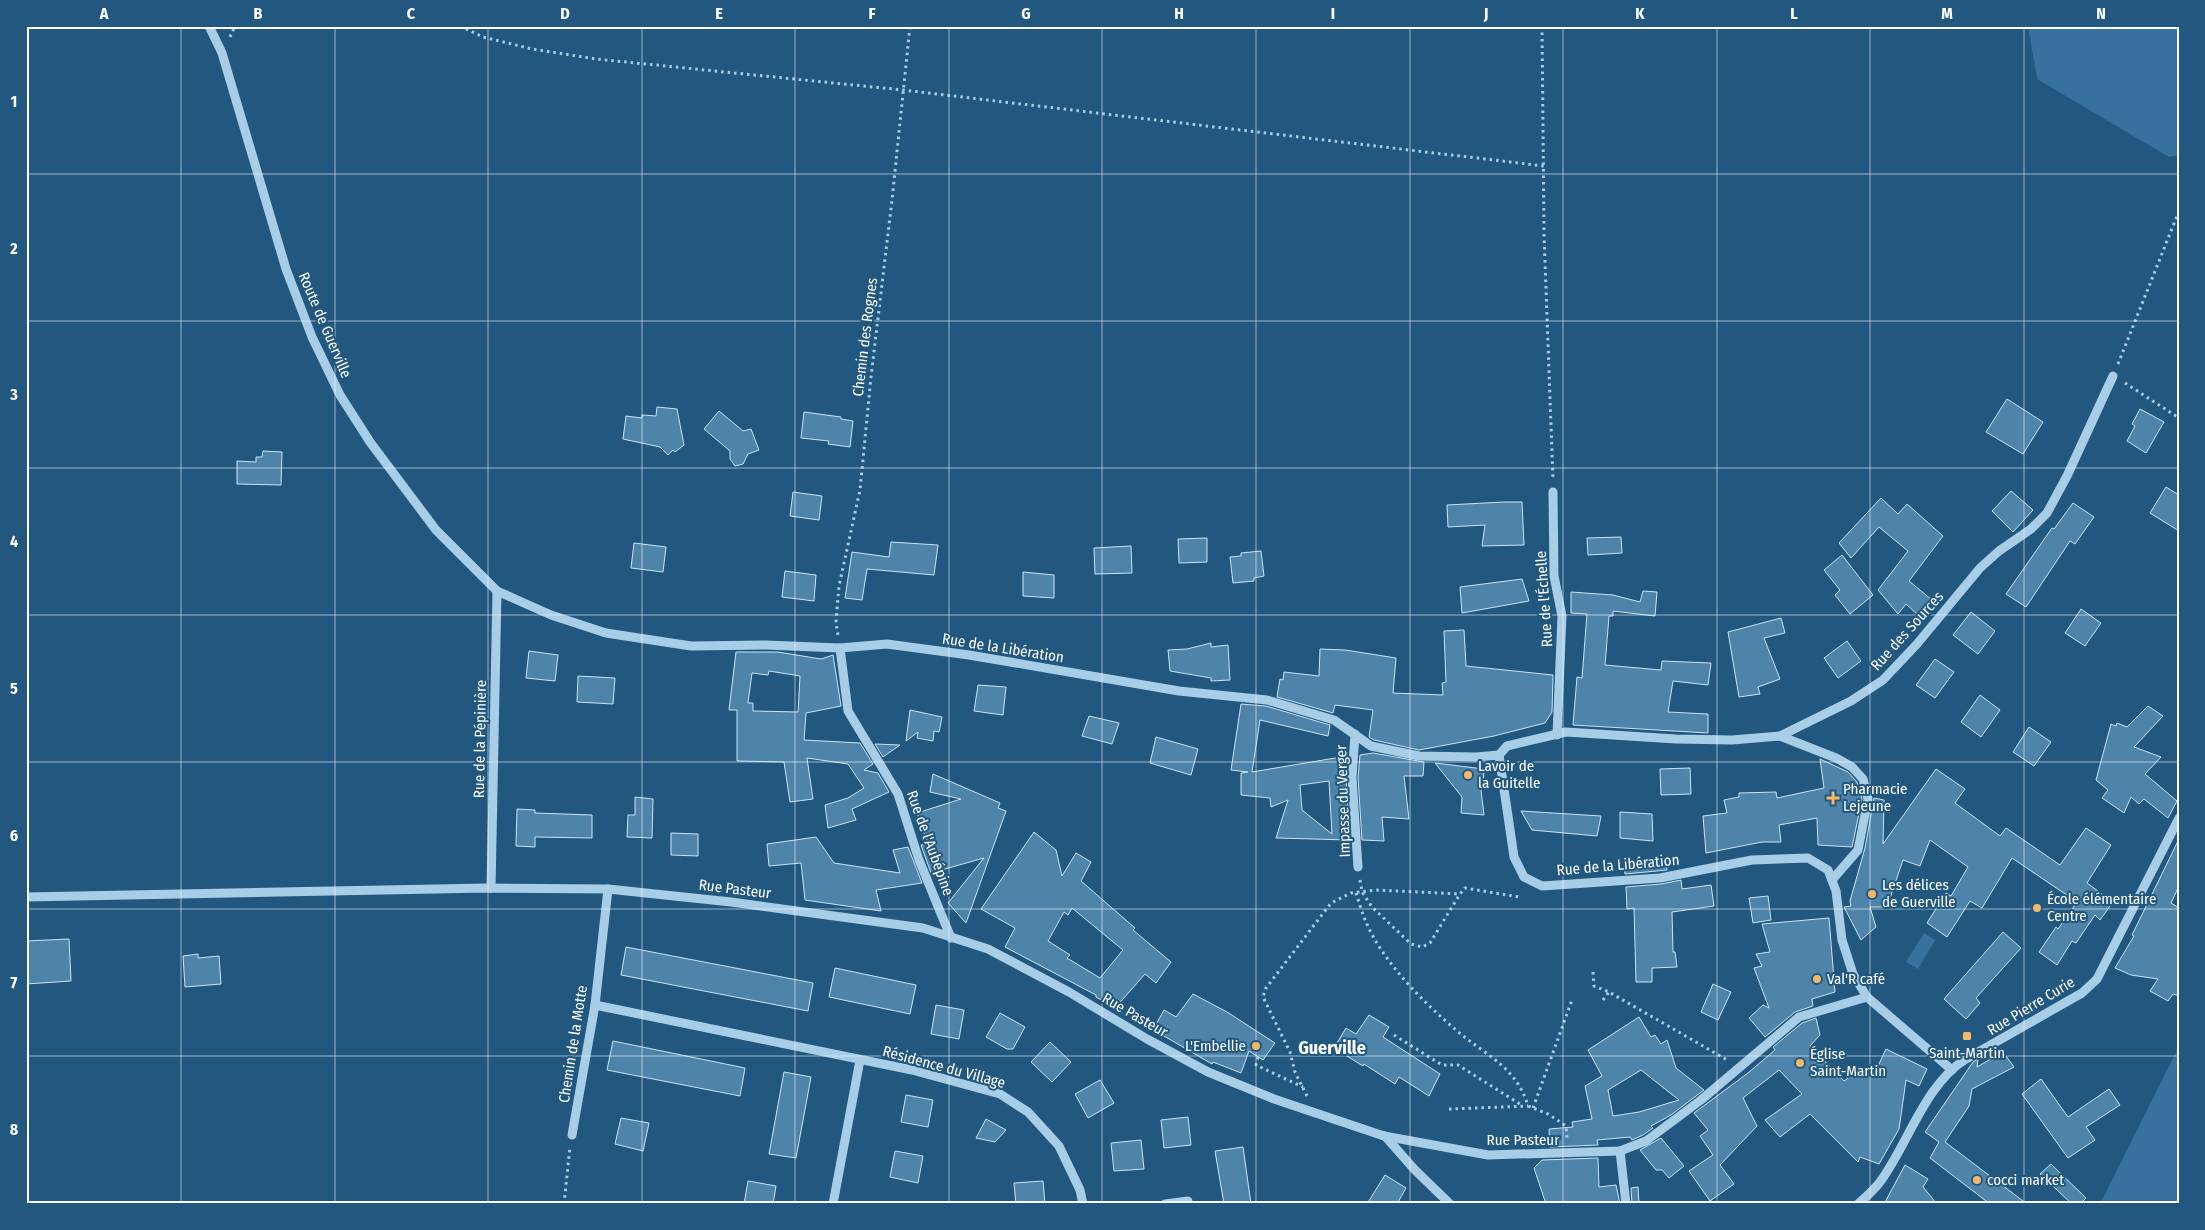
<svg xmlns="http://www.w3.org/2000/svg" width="2205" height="1230" viewBox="0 0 2205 1230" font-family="'Fira Sans Condensed',sans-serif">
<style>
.green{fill:#36729d}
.building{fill:#4f84aa;stroke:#cbe4f5;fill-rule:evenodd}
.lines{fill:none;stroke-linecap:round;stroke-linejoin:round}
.path{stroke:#a7cde7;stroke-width:3;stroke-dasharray:2.5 4;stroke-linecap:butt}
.minor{stroke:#a7cde7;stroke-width:9}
.grid{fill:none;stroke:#fff;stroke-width:1;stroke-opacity:0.55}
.poi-dot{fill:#f3b869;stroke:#22587f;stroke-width:2}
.labels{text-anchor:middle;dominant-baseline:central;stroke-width:4;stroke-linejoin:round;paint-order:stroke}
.street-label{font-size:15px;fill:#fff;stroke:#22587f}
.poi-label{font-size:15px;fill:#fff;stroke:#22587f;text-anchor:start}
.quarter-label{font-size:18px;font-weight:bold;fill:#fff;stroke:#22587f}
.neatline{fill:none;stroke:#fff;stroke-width:2}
.grid-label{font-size:16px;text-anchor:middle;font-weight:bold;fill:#fff}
</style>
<rect width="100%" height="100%" fill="#22587f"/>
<!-- green -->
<g class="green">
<path d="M2028,26H2179V155L2169,157L2037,79Z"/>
<path d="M1924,933L1935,940L1918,969L1906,962Z"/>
<path d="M2179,1046V1204H2100Z"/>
</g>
<!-- building -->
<g class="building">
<path d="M2007,399L2043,422L2023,454L1986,432Z"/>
<path d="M657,407L677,409L684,445L675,452L673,450L668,455L660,447L623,439L626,416L642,418V415L656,416Z"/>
<path d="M2140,409L2164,422L2146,453L2127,441L2135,426L2132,424Z"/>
<path d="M719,411L743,431L751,429L759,450L748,454L743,464L735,466L730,459V451L704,429Z"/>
<path d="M804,412L841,417V419L853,421L850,447L828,444L829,441L801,438Z"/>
<path d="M263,451L282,452L281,485L237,484V461L256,462V457H262Z"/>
<path d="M2166,487L2179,495V531L2150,513Z"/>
<path d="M2011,491L2033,510L2013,532L1992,511Z"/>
<path d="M793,492L822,496L819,520L790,516Z"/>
<path d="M1881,498L1898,514L1907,504L1943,536L1909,581L1932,600L1919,616L1906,604L1898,614L1878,590L1908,551L1879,527L1851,558L1839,543Z"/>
<path d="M1504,502H1522L1524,545L1482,546L1485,525L1448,527L1447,505Z"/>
<path d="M2073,503L2094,517L2075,544L2070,541L2026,607L2006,594L2052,528L2054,529Z"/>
<path d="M1621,537L1622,553L1588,555L1587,538Z"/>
<path d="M1207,538V562L1179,563L1178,539Z"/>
<path d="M891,542L938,545L934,575L867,569L862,600L845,598L852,552L889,557Z"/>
<path d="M634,543L666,547L663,572L631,568Z"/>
<path d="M1131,546L1132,573L1095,574L1094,548Z"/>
<path d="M1261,551L1264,576L1254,578V581L1233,583L1230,557L1241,556V553Z"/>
<path d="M1842,555L1873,595L1850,614L1835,595L1840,590L1824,570Z"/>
<path d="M785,571L816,575L814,601L782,597Z"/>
<path d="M1023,572L1054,575V598L1023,596Z"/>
<path d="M1522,579L1529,601L1462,613L1460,587Z"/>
<path d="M1643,591L1657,592L1655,616L1613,611V616H1609L1605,665L1661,670L1662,661L1711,663L1708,685L1673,681L1668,712L1708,714V733L1573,725L1577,677L1582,678L1587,614L1571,613V592L1613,595L1640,602Z"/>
<path d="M2081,609L2101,623L2085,646L2065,633Z"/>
<path d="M1971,612L1995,631L1978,654L1953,635Z"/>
<path d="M1781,618L1785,633L1764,638L1780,679L1758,687L1760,694L1739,697L1728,632Z"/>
<path d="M1464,630L1466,666L1553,675L1552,712L1545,723L1494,736L1419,750L1374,740L1369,737L1373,710L1335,705L1333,713L1277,697L1280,679L1283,680L1284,672L1319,676L1320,649L1345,650L1396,658L1393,693L1443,695L1442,683L1446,682L1444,631Z"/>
<path d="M1847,641L1861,661L1838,678L1824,658Z"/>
<path d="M1211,643V647L1228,645L1230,680L1211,681V678L1170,671L1168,650L1187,649Z"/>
<path d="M529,651L558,655L555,681L526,678Z"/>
<path d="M736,652H778L821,659L833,655L841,706L806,713L804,740L860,743L873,764L864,770L878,773L889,792L852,809L856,820L828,828L825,805L848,798L864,788L848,764L807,758L813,799L790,802L784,762L737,761V710H729ZM769,671L800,676L798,712L753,711V703H748L752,673L768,675Z"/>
<path d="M1935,659L1954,672L1935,698L1916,685Z"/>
<path d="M578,676L615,678L613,704L577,702Z"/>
<path d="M978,685L1006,687L1003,715L974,711Z"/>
<path d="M1980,695L2000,710L1981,737L1961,722Z"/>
<path d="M1241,704L1266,706L1330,725L1328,736L1260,720L1252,772L1347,756L1346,778L1350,840L1276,838L1288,800L1271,807L1270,798L1241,795V773L1248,772L1231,770ZM1329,781L1332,834L1302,810L1300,785Z"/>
<path d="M2148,706L2163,716L2134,747L2161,757L2145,774L2177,801L2168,818L2144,799L2139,804L2131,797L2124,813L2102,798L2108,790L2096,780L2111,724L2116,726L2117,723L2127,727Z"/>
<path d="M910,710L942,717L939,732L934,731L933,741L917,738L918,732L906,741Z"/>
<path d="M1089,716L1119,723L1112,744L1082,736Z"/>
<path d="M2029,727L2051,742L2034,766L2013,752Z"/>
<path d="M1156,737L1198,749L1191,775L1150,763Z"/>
<path d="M875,744L900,745L883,757Z"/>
<path d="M1373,753L1424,762L1423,776H1404L1409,819L1382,817L1384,841L1362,840L1358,778L1360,755Z"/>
<path d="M1820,759L1848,772L1857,782L1862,799L1852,847L1818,845L1817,818L1779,825L1781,842H1762L1706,853L1703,816L1727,813L1724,800L1739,797V793L1776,792L1777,798L1824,788Z"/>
<path d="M1435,763L1484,769L1483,788L1481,790L1484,815L1461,813L1462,797Z"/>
<path d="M1690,768L1691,794L1661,795L1660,769Z"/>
<path d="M1936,769L1965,789L1955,803L2000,836L2006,828L2060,865L2086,828L2111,845L2087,883L2113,902L2100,920L2095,915L2076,943L2072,941L2057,965L2039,952L2056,927L2058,929L2077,902L2012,858L1982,908L1970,901L1947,937L1927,923L1946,893L1951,896L1968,867L1930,840L1920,866L1903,860L1887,907H1870L1876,927L1861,940L1844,907L1851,906L1850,901L1865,848L1874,798L1884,800L1883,844Z"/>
<path d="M933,774L1000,803L998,808L1006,811L966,923L948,903L984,858L931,873L921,845L928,844L917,813L961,799L930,792Z"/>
<path d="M635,797L653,799L652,838L627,837L628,815H635Z"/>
<path d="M517,809L535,810V813L592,815V838L535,837V847L516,846Z"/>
<path d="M1521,811L1601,816L1597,836L1532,830Z"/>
<path d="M1620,812L1652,814L1653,841L1620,838Z"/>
<path d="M1034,832L1056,850L1062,876L1076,853L1091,862L1081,881L1135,928L1133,930L1171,962L1156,983L1145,974L1115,1008L1096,997V995L1005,947L1015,928L981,909ZM1072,908L1123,950L1100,978L1067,958L1070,955L1048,941L1064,912L1068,915Z"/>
<path d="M671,833L698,834V856L671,855Z"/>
<path d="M816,837L834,863L900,873L893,850L908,847L922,883L876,890L881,911L805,900L801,863L769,866L767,844Z"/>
<path d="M2179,839V886L2171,903L2179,908V996L2173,994L2168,1001L2150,991L2158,979L2131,975L2115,968L2134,936L2132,935Z"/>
<path d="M1624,863H1666L1667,870L1625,874Z"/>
<path d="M1681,880L1682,889L1711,885L1714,906L1672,912L1673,952H1675L1677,967L1652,968V982H1636L1634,908L1627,909L1626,887L1661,884Z"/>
<path d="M1768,896L1771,920L1753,923L1749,898Z"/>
<path d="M1829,918L1835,992L1812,999L1813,1006L1795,1012L1765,1037L1749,1018L1763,1005L1769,1008L1754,968L1762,966L1756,954L1770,952L1762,924Z"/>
<path d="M2003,932L2021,948L1976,998L1980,1003L1966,1019L1944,999Z"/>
<path d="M69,939L71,981L26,984V941Z"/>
<path d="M626,947L813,983L808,1011L621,975Z"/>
<path d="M198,954V958L219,956L221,984L185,987L183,956Z"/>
<path d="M835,968L916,985L910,1014L829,997Z"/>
<path d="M1713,984L1731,992L1718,1020L1701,1012Z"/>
<path d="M1193,994L1227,1012L1275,1043L1263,1060L1249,1051L1241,1073L1213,1062L1212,1064L1164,1036L1165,1034L1154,1028L1164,1010L1176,1017Z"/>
<path d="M936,1005L964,1010L959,1039L931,1034Z"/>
<path d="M1000,1013L1025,1027L1013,1049H1007L986,1037Z"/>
<path d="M1369,1015L1389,1027L1383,1037L1440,1074L1429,1096L1399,1077L1395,1084L1364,1064L1363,1066L1334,1048L1346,1028L1356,1034Z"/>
<path d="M1639,1017L1651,1037L1655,1035L1661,1044L1667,1040L1676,1068L1704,1090L1671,1115L1651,1126L1653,1128L1643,1135L1632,1140L1630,1137L1597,1140L1598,1145L1550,1147L1549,1129L1573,1127L1572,1122L1592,1119L1585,1086L1602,1076L1588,1050ZM1641,1070L1679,1100L1639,1112L1613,1116L1608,1090Z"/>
<path d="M1816,1018L1820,1035L1810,1046L1844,1081L1859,1070L1878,1066L1886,1049L1927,1069L1919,1086L1906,1080L1899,1129L1879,1164L1860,1157L1858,1162L1810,1114L1780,1137L1765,1120L1802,1094L1779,1070L1743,1098L1757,1126L1720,1165L1734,1184L1710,1201L1689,1171L1713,1155L1700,1136L1708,1130L1694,1113L1748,1073L1775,1050L1773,1047L1802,1023Z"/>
<path d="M613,1041L745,1068L740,1096L607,1070Z"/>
<path d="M1050,1042L1071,1062L1052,1082L1031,1062Z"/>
<path d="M2003,1052L2014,1067L1972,1089L1969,1106L1945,1142L2027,1204H1990L1930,1158L1939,1142L1925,1132L1973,1062L1978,1059L1977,1067Z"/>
<path d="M784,1072L811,1077L796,1158L769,1154Z"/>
<path d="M2041,1079L2068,1117L2109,1089L2120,1105L2086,1127L2095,1140L2068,1158L2022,1094Z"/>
<path d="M1100,1080L1114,1103L1088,1118L1075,1094Z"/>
<path d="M906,1095L933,1100L928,1127L901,1122Z"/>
<path d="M1188,1117L1191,1145L1164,1148L1161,1120Z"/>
<path d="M621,1118L649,1123L643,1151L615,1144Z"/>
<path d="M986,1119L1006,1130L995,1142L976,1138Z"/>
<path d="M1661,1138L1684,1166L1669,1178L1662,1170H1656L1640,1150Z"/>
<path d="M1141,1140L1144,1169L1114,1171L1111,1143Z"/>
<path d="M1243,1147L1251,1204H1224L1215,1151Z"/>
<path d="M895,1151L923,1156L918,1183L890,1177Z"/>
<path d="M1598,1158L1599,1187L1616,1185L1620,1204H1546L1534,1168L1542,1160Z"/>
<path d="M2051,1164L2086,1198L2080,1204H2072L2040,1174Z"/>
<path d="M1905,1165L1928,1179L1923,1187L1937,1204H1884Z"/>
<path d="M1385,1175L1406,1188L1397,1204H1367Z"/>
<path d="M748,1181L776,1186L773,1204H744Z"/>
<path d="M1043,1181L1045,1204H1016L1014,1183Z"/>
<path d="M1638,1187L1639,1204H1632L1631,1188Z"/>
</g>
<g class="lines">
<!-- path -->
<g class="path">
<path d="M460,26L483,37L532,49L596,59L903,90L1544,166"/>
<path d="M1542,26L1544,234L1553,480"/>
<path d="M230,37L235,26"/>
<path d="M2118,364L2179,211"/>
<path d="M2125,383L2179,418"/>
<path d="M838,635L836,622L839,586L860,490L871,377L892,200L910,26"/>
<path d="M1360,880L1362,892L1372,907L1411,944L1422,947L1430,943L1460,894"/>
<path d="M1356,893C1359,902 1362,913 1366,922C1383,962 1423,1002 1456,1030C1486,1056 1516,1066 1528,1106L1548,1114L1566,1126L1567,1139"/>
<path d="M1593,972L1594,986L1609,992L1729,1061"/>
<path d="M1603,1000L1609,992"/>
<path d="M1394,1035L1442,1065H1458L1523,1106"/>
<path d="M1258,1057L1256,1065L1303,1087"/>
<path d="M1307,1096L1295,1072L1290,1052L1263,997L1266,988L1331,903L1351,893L1376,890L1460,894L1465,888L1519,897"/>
<path d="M1533,1108L1572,1000"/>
<path d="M1449,1109L1528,1106"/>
<path d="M564,1204L570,1147"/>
</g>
<!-- minor -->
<g class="minor">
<path d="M209,26L222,53L286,269L312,337L340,395L370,442L436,530L497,591L551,615L606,633L691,646L766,645L840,648L887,644L969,655L1179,691L1267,700L1334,720L1371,746L1419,756L1476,757L1499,755L1514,857L1524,877L1542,886L1660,878L1752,860L1808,858L1828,870L1836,891L1842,940L1853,974L1867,997L1952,1070"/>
<path d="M1553,492L1554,576L1562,616L1557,735"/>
<path d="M840,648L848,711L898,794L919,860L951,938"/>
<path d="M1355,734L1352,778L1358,867"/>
<path d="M1780,736L1836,758L1852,767L1863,779L1868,799L1858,850L1832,880"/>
<path d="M1499,755L1507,746L1566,732L1676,739L1732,740L1780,736L1851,701L1883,680L1917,644L1980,568L1999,551L2031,529L2047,513L2067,476L2113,376"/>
<path d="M491,888L497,591"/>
<path d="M26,897L487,888L608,889L731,902L923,928L988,949L1069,992L1147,1039L1208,1072L1274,1099L1384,1136L1488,1155L1620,1151L1646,1141L1701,1100L1799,1017L1867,997"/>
<path d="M595,1005L912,1070L1000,1094L1028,1112L1059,1146L1080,1190L1083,1204"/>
<path d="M572,1135L595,1005L608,889"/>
<path d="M1385,1136L1414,1169L1450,1204"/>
<path d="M1620,1151L1626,1204"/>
<path d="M833,1204L860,1060"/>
<path d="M1165,1204L1188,1201"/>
<path d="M1858,1204C1866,1197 1874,1190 1880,1182C1908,1144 1925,1084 1966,1059L2082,993L2097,979L2179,818"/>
</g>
</g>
<!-- grid -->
<path class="grid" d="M181,26V1204M335,26V1204M488,26V1204M642,26V1204M795,26V1204M949,26V1204M1102,26V1204M1256,26V1204M1410,26V1204M1563,26V1204M1717,26V1204M1870,26V1204M2024,26V1204M26,174H2179M26,321H2179M26,468H2179M26,615H2179M26,762H2179M26,909H2179M26,1056H2179"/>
<!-- markers -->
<g class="poi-dot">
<circle cx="1468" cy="775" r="5"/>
<path d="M1830.5 790.5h5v5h5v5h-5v5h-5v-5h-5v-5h5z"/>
<circle cx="1872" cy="894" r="5"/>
<circle cx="2037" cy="908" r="5"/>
<circle cx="1817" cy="979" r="5"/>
<rect x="1962" y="1031" width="10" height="10" rx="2.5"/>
<circle cx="1256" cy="1046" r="5"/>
<circle cx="1800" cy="1063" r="5"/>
<circle cx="1977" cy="1180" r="5"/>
</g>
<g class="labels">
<!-- street labels -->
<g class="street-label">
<text transform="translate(325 325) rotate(67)">Route de Guerville</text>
<text transform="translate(865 337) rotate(-83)">Chemin des Rognes</text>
<text transform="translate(1544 599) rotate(-94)">Rue de l'Échelle</text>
<text transform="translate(1907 631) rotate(-48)">Rue des Sources</text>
<text transform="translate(1003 648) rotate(9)">Rue de la Libération</text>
<text transform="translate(480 739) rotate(-89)">Rue de la Pépinière</text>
<text transform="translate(1343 801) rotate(-92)">Impasse du Verger</text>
<text transform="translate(930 843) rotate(70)">Rue de l'Aubépine</text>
<text transform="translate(1618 865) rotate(-5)">Rue de la Libération</text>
<text transform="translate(735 889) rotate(7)">Rue Pasteur</text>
<text transform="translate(2031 1006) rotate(-31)">Rue Pierre Curie</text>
<text transform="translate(1135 1015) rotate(30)">Rue Pasteur</text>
<text transform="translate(573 1044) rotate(-81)">Chemin de la Motte</text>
<text transform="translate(944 1067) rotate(15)">Résidence du Village</text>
<text x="1523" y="1140">Rue Pasteur</text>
</g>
<!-- poi labels -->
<g class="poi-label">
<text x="1478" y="766">Lavoir de<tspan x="1478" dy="17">la Guitelle</tspan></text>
<text x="1843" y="789">Pharmacie<tspan x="1843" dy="17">Lejeune</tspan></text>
<text x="1882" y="885">Les délices<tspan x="1882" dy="17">de Guerville</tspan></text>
<text x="2047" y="899">École élémentaire<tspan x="2047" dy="17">Centre</tspan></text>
<text x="1827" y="979">Val'R café</text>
<text x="1246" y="1046" text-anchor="end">L'Embellie</text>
<text x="1967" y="1053" text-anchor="middle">Saint-Martin</text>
<text x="1810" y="1054">Église<tspan x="1810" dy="17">Saint-Martin</tspan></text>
<text x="1987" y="1180">cocci market</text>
</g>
<!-- quarter labels -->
<g class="quarter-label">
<text x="1332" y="1048">Guerville</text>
</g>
</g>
<!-- border -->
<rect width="2205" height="1230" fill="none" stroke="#22587f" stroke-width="55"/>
<rect x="28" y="28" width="2150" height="1174" class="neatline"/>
<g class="grid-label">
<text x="104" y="19">A</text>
<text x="258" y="19">B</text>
<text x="411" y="19">C</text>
<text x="565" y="19">D</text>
<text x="719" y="19">E</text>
<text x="872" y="19">F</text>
<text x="1026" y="19">G</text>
<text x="1179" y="19">H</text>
<text x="1333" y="19">I</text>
<text x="1486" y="19">J</text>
<text x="1640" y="19">K</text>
<text x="1794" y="19">L</text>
<text x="1947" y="19">M</text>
<text x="2101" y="19">N</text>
<text x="14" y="107">1</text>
<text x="14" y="254">2</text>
<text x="14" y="400">3</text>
<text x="14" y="547">4</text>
<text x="14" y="694">5</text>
<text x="14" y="841">6</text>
<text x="14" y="988">7</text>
<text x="14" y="1135">8</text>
</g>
</svg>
